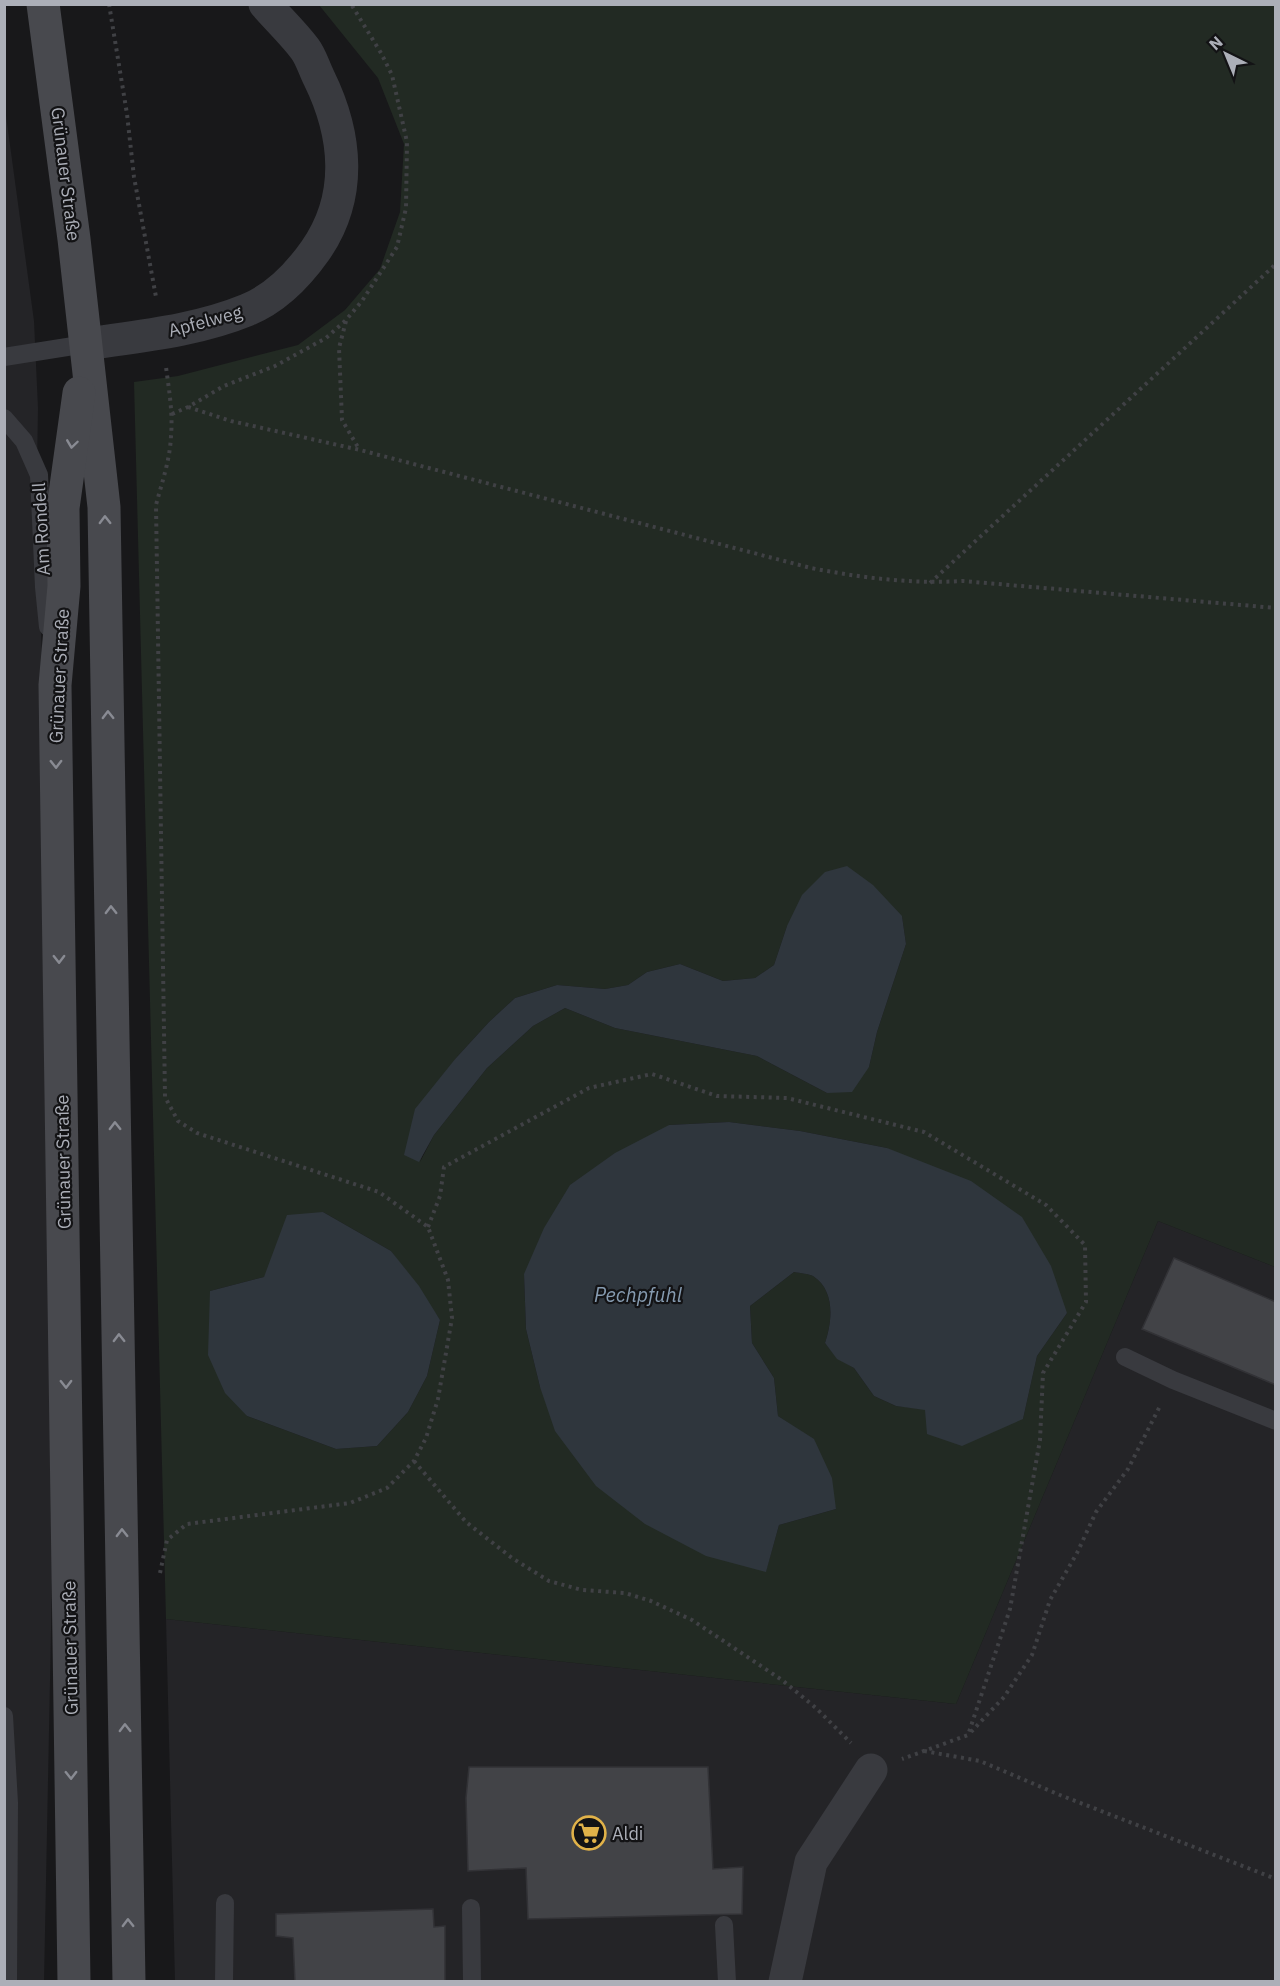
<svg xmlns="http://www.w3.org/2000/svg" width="1280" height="1986" viewBox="0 0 1280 1986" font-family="'IBM Plex Sans',sans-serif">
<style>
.built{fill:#242427}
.green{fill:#222a23;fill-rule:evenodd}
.water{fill:#2f363d}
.building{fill:#424347;stroke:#323236;stroke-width:1.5}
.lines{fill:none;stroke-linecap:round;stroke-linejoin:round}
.path{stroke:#404145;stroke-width:4;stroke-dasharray:3 4.5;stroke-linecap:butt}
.service{stroke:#393a3f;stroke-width:18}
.minor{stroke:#393a3f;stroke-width:33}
.tertiary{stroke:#393a3f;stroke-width:33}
.secondary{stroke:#48494e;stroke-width:33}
.oneway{stroke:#898b93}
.labels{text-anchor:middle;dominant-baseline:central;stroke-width:4.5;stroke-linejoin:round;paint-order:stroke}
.street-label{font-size:18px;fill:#acafb8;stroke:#131315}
.poi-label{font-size:18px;fill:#acafb8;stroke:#131315;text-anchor:start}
.water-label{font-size:20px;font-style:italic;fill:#869bb0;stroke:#131315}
</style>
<rect width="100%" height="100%" fill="#18181a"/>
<!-- built -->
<g class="built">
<path d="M4,101L34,321L38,408L36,527L62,1077L44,1982L4,1981Z"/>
<path d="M1158,1221L1275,1267V1981H175L166,1619L956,1704Z"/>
</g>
<!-- green -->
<path class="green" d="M319,5H1275V1267L1158,1221L956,1704L166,1619L134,382L178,376L298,345L345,310L380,269L400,212L404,144L378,78ZM902,916L906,944L877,1032L869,1067L827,1093L757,1056L615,1028L565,1008L533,1026L487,1068L434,1135L420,1162L456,1058L489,1022L515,998L557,985L605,989L628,985L647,972L680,964L723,981L755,978L774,965L787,926ZM729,1122L800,1131L887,1148L1067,1313L1037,1356L1023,1419L896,1406L874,1396L854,1368L837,1358L825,1343C832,1322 836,1291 813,1276C809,1274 800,1273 794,1272L750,1306L752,1343L774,1378L778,1416L814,1440L836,1509L779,1525L766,1571L540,1387L526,1329L524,1274L669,1125ZM323,1212L391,1251L440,1320L427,1376L408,1412L377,1446L336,1449L247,1416L210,1291L264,1277Z"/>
<!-- water -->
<g class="water">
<path d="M847,866L873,885L902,916L906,944L877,1032L869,1067L852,1092L827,1093L757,1056L615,1028L565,1008L533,1026L487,1068L434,1135L419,1162L404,1155L415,1109L456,1058L489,1022L515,998L557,985L605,989L628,985L647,972L680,964L723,981L755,978L774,965L787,926L802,895L825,872Z"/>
<path d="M729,1122L800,1131L887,1148L971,1181L1022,1217L1051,1266L1067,1313L1037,1356L1023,1419L962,1446L927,1434L925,1410L896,1406L874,1396L854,1368L837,1359L825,1343C832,1322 836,1291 813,1276C809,1274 800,1273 794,1272L750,1306L752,1343L774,1378L778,1416L814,1439L832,1478L836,1509L779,1525L766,1572L706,1556L645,1524L596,1486L555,1431L540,1387L526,1329L524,1274L544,1228L570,1185L615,1153L669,1125Z"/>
<path d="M323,1212L391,1251L419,1286L440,1320L427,1376L408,1412L377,1446L336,1449L247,1416L225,1393L208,1355L210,1291L264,1277L287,1215Z"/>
</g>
<!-- building -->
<g class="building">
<path d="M1174,1258L1276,1302V1385L1142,1329Z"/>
<path d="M469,1767H708L713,1869L743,1867L742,1914L528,1919L526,1868L468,1871L466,1798Z"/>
<path d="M433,1909L434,1927L445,1926V1982H295L293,1938L276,1936V1914Z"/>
</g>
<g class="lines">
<!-- path -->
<g class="path">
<path d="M109,4L127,114L134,177L156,297"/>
<path d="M346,321L339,348L342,420L359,449"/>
<path d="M188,407L231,421L360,450L811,568C862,578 911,584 963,581L1276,608"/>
<path d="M172,414L188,407L224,386L275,366L326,338L346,320L362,301L397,247L406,208L407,142L392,75L381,53L351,4"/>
<path d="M930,583L1276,264"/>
<path d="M428,1227L440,1196L444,1167L589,1088L652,1074L717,1096L787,1098L924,1132L1046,1205L1085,1245L1086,1302L1043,1373L1040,1440L1010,1609L968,1735L902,1759"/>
<path d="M414,1461L466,1522L512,1558L549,1581L582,1590L625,1593L651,1601L692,1620L782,1680L816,1708L851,1743"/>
<path d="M160,1573L167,1540L187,1524L350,1503L387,1488L414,1461L426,1438L438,1399L452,1318L448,1280L428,1227L379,1192L197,1133L178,1121L165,1097L156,505C162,482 170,460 171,436C173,413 169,390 166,367"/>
<path d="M971,1732L1004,1697L1032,1655L1050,1600L1077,1553L1096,1512L1128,1469L1161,1404"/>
<path d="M924,1751L980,1761L1060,1795L1276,1879"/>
</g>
<!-- service -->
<g class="service">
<path d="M4,357L86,344"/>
<path d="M4,418L24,441L39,475L44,587L48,627"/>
<path d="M1125,1357L1173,1380L1276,1421"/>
<path d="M4,1716L9,1803L8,1982"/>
<path d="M471,1908L472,1982"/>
<path d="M724,1925L727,1982"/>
<path d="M224,1982L225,1903"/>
</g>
<!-- minor -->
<path class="minor" d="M785,1982L811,1862L871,1770"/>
<!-- tertiary -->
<path class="tertiary" d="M86,344C140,336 196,331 247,310C274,299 298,275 315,251C353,197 347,135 319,78C314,68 311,57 305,49C293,33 278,19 265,4"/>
<!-- secondary -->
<g class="secondary">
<path d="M43,4L74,239L104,507L129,1982"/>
<path d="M74,1982L55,685L64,586L63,508L79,393"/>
</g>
</g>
<!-- one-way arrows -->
<defs><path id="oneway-chevron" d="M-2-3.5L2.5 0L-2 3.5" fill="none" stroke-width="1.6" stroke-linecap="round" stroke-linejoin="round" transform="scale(1.5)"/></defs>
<g class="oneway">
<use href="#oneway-chevron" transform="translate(72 444) rotate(98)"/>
<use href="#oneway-chevron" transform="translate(105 520) rotate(-91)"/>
<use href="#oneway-chevron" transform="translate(108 715) rotate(-91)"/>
<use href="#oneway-chevron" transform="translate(56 764) rotate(89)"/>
<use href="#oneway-chevron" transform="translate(111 910) rotate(-91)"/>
<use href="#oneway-chevron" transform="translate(59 959) rotate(89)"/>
<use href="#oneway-chevron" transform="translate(115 1126) rotate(-91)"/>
<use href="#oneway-chevron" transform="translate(119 1338) rotate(-91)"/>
<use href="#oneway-chevron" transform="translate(66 1384) rotate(89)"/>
<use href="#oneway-chevron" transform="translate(122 1533) rotate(-91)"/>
<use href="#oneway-chevron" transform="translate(125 1728) rotate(-91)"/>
<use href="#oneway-chevron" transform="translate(71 1775) rotate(89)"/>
<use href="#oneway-chevron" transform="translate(128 1923) rotate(-91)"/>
</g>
<!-- icons -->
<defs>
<symbol id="supermarket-ring" viewBox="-11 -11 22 22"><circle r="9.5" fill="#131315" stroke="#e1b249" stroke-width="1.5"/><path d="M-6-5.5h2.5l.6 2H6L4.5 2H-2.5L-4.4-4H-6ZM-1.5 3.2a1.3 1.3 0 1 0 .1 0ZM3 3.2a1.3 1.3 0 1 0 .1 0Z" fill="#e1b249"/></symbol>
</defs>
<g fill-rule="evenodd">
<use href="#supermarket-ring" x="570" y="1814" width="38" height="38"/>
</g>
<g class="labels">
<!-- street labels -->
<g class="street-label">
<text transform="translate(66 174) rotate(83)">Grünauer Straße</text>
<text transform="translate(205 321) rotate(-15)">Apfelweg</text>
<text transform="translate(41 529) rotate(-93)">Am Rondell</text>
<text transform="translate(59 676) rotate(-87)">Grünauer Straße</text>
<text transform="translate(63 1162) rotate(-91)">Grünauer Straße</text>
<text transform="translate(70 1648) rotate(-91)">Grünauer Straße</text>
</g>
<!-- poi labels -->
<g class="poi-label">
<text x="612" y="1833">Aldi</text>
</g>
<!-- water labels -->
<g class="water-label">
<text x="638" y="1294">Pechpfuhl</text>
</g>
</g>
<!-- border -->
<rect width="1280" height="1986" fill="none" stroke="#acafb8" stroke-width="12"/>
<!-- north arrow -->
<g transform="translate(1226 54) rotate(317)" stroke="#131315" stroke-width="4.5" paint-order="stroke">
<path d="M0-4.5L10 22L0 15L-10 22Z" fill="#acafb8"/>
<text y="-9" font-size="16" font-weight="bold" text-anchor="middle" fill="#acafb8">N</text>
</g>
</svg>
